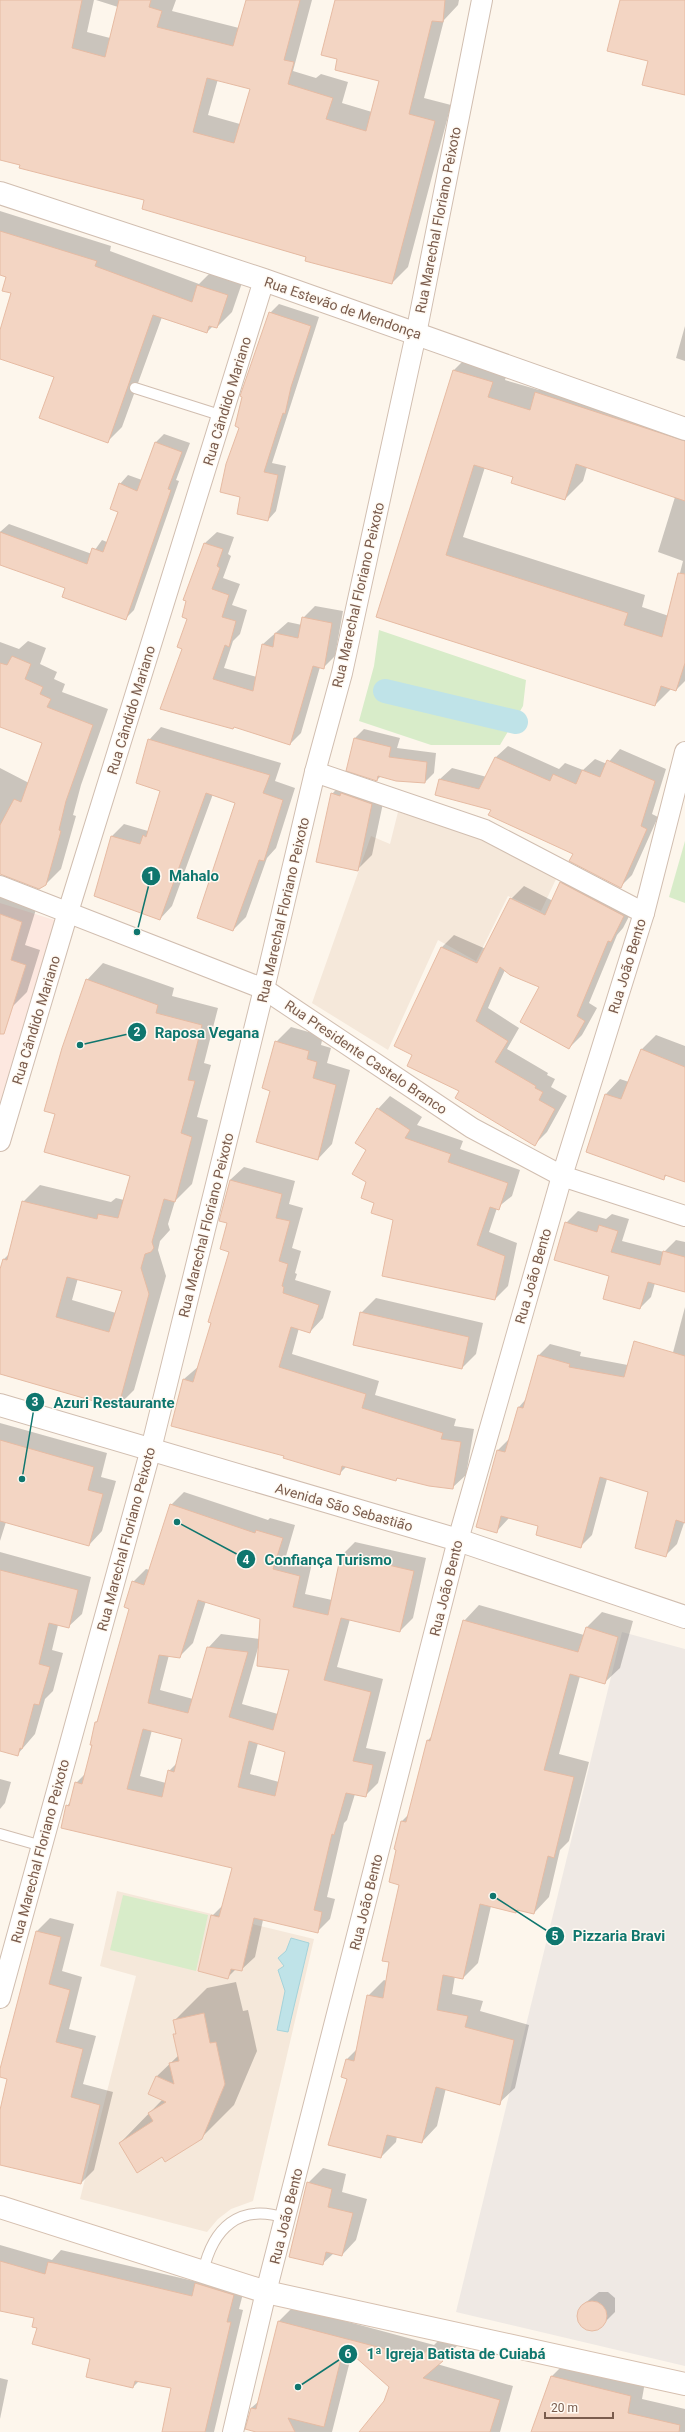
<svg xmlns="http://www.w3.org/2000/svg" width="685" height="2432" viewBox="0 0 685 2432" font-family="Roboto,sans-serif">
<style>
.residential{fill:#f5e8da}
.commercial{fill:#fde8e0}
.industrial{fill:#efe9e4}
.green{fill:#d8ecc9}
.water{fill:#bfe3e8;stroke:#a5d3da}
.shadow{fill:#0003;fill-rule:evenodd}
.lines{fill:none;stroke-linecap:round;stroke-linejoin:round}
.canal{stroke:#bfe3e8;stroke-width:24}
.building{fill:#f3d5c3;stroke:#e6bba3;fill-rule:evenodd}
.service-casing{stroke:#d1beb0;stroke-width:12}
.minor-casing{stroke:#d1beb0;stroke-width:22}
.tertiary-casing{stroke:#d1beb0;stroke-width:24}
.secondary-casing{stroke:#d6c0b0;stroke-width:24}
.service{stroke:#fff;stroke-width:10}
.minor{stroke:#fff;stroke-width:20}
.tertiary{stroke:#fff;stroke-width:22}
.secondary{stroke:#fff;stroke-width:22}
.labels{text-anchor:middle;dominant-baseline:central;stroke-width:3;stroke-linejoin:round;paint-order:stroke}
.street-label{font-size:14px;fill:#7a5c4d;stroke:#fffaf3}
.leader{fill:none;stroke:#0f766e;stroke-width:1.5}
.callout-dot{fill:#0f766e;stroke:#fffaf3;stroke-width:1.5}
.mark-label{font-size:12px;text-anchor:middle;font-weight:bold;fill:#fff}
.callout-label{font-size:15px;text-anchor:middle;font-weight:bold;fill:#0f766e;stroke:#fffaf3;stroke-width:3;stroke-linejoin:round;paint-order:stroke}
</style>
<rect width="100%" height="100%" fill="#fdf6ec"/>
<!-- residential -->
<g class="residential">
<path d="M398,812L479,836L557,877L541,911L508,896L476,961L438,940L388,1050L312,1003L371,836L390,844Z"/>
<path d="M117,1891L314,1939L253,2201L231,2209L218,2219L207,2232L80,2199L136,1976L100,1966Z"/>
</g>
<!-- commercial -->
<path class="commercial" d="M0,903L64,923L0,1137Z"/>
<!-- industrial -->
<path class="industrial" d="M622,1632L685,1649V2366L456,2312Z"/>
<!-- green -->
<g class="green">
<path d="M379,630L526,680L523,706L500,745H431L359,721L374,666Z"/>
<path d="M685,841V903L669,897Z"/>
<path d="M123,1895L208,1915L196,1971L110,1950Z"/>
</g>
<!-- water -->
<path class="water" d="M291,1938L309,1943L288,2032L277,2030L285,1991L278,1970L284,1966L278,1958L286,1951Z"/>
<!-- shadow -->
<g class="shadow">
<path d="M0,0H94L87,32L110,38L118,7L96,0H176L172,11L239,28L247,0H312L293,71L316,78L321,74L348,82L342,103L372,112L380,81L339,58L336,0H459L458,5L444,20L424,98L451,105L408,267L392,283L143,208L146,200L0,159ZM218,79L251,88L240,124L208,115Z"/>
<path d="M0,211L111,246L110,251L199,284L213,270L243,280L232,312L217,327L213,326L207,332L162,317L122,427L107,442L55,376L0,358V334L12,293L8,276L0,274Z"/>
<path d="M279,304L319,317L272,463L286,466L276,511L268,520L241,496L240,427L270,313Z"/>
<path d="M685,326V361L676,358Z"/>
<path d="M472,352L510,364L505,380L539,390L554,374L685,419V681L676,690L671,689L655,705L378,617L454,370ZM485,467L514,476L565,499L583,481L587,467L675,497L658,552L683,561L669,616L642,607L645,595L463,537Z"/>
<path d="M164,434L190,443L176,480L179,481L134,610L125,619L66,587L0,564V532L9,524L92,554L102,540L107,542L119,511L120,484L128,475L142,480L155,443Z"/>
<path d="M217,532L234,537L228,554L231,556L223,578L240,584L232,605L247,610L240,634L233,641L224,668L257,677L263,644L288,622L302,625L303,618L315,606L343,611L335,656L324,667H320L301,733L290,744L234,726L183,648L188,618V601L185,600L205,543Z"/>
<path d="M28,641L46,648L40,664L57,672L54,679L65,684L62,692L108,709L81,785L73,815L76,816L61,869L45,885L0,870V768L29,783L43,742L0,701V642L19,649Z"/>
<path d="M161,727L281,763L275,781L295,788L276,848L267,858L246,917L233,930L236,803L213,794L172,906L160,919L95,895L112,836L124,824L148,831L162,790L149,740Z"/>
<path d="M364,729L400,738L397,748L436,753L434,773L425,782L381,776L377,780L355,738Z"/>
<path d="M508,746L559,769L565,763L583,770L595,759L607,764L620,749L666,769L652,814L658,817L632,875L620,887L574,854L492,809L436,794L440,779L452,768L487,777L496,757Z"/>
<path d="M346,779L386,789L372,855L357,870L332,794Z"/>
<path d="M573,870L636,903L623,928L617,935L589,1003L597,1008L582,1035L569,1048L541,987L505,970L493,996L488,1008L519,1028L507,1049L548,1073L547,1075L555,1079L551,1087L567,1096L547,1132L534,1145L414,1055L442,947L454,935L486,949L511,899L524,886L553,901L561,883Z"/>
<path d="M0,894L37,906L25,945L40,950L27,992L12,1007L0,1026Z"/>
<path d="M103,963L174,988L172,996L218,1008L204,1063L211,1065L197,1117L208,1120L192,1184L175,1201L168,1224L170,1230L160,1241L158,1250L166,1276L134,1390L117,1407L0,1374V1273L4,1259L10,1253L23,1202L40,1185L111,1202L116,1198L124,1200L131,1175L56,1113L87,980ZM78,1278L123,1290L116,1313L72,1300Z"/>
<path d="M291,1027L323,1036L321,1045L331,1048L327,1063L350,1070L332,1144L318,1159L271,1090L276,1042Z"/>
<path d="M656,1035L685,1046V1180L667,1175L663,1179L588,1151L606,1094L620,1079L629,1082L642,1049Z"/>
<path d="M390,1096L422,1117L417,1125L463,1141L460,1149L520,1170L512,1196L497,1208L489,1232L517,1243L508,1286L495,1299L375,1202L368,1181L367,1150L378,1109Z"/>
<path d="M244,1167L295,1181L289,1204L303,1208L292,1248L301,1251L295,1273L297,1274L295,1280L331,1291L323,1318L310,1332L299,1328L292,1354L379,1381L375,1395L456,1419L454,1426L474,1429L466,1475L452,1488L399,1477L396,1480L346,1467L339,1474L285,1455L184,1379L199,1366L212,1322L231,1251L229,1222L230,1180Z"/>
<path d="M578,1211L606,1219L612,1214L629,1219L622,1241L664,1252L676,1240L685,1242V1291L655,1283L651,1297L640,1308L566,1223Z"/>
<path d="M376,1298L483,1323L476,1354L462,1368L361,1313Z"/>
<path d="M685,1307V1363L671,1360Z"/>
<path d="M550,1344L581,1352L580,1356L633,1366L685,1381V1520L677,1544L665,1556L649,1492L607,1479L592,1535L580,1547L539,1526L509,1518L497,1531L498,1450L509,1439L519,1407L526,1399L539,1355Z"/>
<path d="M0,1423L107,1453L101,1477L116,1481L102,1531L89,1545L6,1522L0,1541Z"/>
<path d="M184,1492L268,1520L270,1518L295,1525L286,1556L312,1563L305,1594L332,1600L342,1555L355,1542L426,1558L413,1618L400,1631L350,1619L337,1667L383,1679L366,1748L386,1752L378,1783L365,1796L355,1794L347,1820L344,1823L327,1897L335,1899L330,1919L317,1932L263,1920L255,1957L241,1970L236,1969L228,1977L212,1916L224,1904L233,1867L67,1806L71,1801L76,1783L86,1773L96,1722L99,1720L130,1608L133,1582L146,1569L150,1570L171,1505ZM206,1601L261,1618L260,1639L221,1634L208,1648L193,1699L160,1690L169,1655L179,1657L193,1643ZM258,1648L290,1669L278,1714L242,1704ZM152,1730L184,1738L177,1763L169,1771L166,1783L140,1776ZM258,1743L286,1751L279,1782L250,1774Z"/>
<path d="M0,1552L91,1577L82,1614L68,1627L58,1625L52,1650L63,1653L53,1691L45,1699L35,1734L17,1755L0,1750Z"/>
<path d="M479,1605L584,1635L587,1627L602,1612L633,1621L620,1668L604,1683L580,1676L559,1754L589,1762L569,1841L560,1850L549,1897L534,1913L519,1909L516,1912L491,1906L478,1963L463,1978L455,1976L452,1994L483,2001L480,2011L529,2025L515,2088L499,2103L446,2088L437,2126L422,2142L397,2136L396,2142L381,2157L348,2078L347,2059L357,2049L368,1996L384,1980L387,1981L400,1884L397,1849L395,1848L402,1821L409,1814L427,1741L432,1736L464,1621Z"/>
<path d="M0,1779L11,1782L5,1803L0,1809Z"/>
<path d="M50,1918L74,1924L62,1971L82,1977L69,2029L96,2036L83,2084L113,2092L94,2170L81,2183L0,2163V2115L8,2078L0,2076V2073L37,1931Z"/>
<path d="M236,1982L243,2011L248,2010L257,2051L234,2105L201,2138L163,2155L120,2143L162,2100L156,2077L179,2055L174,2035L177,2032L174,2021L207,1988Z"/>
<path d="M323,2168L346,2174L342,2192L367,2199L356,2240L342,2255L334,2253L322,2264L308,2183Z"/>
<path d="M0,2245L52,2260L61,2250L198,2282H246L239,2309L243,2310L214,2432H163L172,2387L139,2381L133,2387L39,2328L35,2317L0,2304Z"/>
<path d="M599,2292H608L615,2298V2312L598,2329L584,2328L577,2316L580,2307Z"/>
<path d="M293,2307L434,2345L445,2334L457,2346L437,2364L513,2386L500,2432H368L385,2402L390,2387L352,2353L332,2432H260L251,2408L259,2401L279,2321Z"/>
<path d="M566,2362L645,2382L642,2399L685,2409V2432H532L552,2376Z"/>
<path d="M0,2378L8,2380L0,2419Z"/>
</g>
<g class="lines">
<!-- canal -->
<path class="canal" d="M385,691L516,722"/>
</g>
<!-- building -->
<g class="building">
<path d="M0,0H82L72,48L105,57L119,0H151L149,7L162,11L157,27L233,46L246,0H300L284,60L294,62L288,84L333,98L326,119L366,131L379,81L335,70L337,59L321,55L335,0H445L443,22L432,21L409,114L435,121L392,284L305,261L306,257L142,209L144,200L19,168L20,165L0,160ZM207,78L250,89L234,143L193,132Z"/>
<path d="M620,0H685V95L642,85L648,61L607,51Z"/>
<path d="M0,231L97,261L95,266L192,302L197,285L228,295L217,328L209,326L207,333L153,315L108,443L39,418L54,377L0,359V330L11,293L2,291L6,277L0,275Z"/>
<path d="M269,312L311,326L291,387L285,414L283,413L277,431L264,472L278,475L268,521L237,514L240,497L220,492L226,464L239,428L235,426L242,397L240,396Z"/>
<path d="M453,370L493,382L488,397L530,410L535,392L685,441V501L576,464L565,500L511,483L513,477L474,465L446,555L628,613L624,625L662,637L678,573L685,574V663L676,691L661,686L655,706L376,617Z"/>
<path d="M155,442L182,452L168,489L171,490L126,620L62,597L65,588L0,565V532L87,564L92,548L103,552L118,512L110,509L119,483L137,491Z"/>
<path d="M204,543L223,549L217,566L220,568L212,589L229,595L222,617L236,621L229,647L225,645L213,679L253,691L262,644L273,647L275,633L298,638L302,617L332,623L324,669L313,666L290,745L234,727L233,729L160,709L182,649L177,647L187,619L182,617L186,601L183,600Z"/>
<path d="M12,656L31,664L25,679L43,687L40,694L51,699L47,707L93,725L66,801L59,830L61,831L46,885L39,889L0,874V825L14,799L21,802L42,743L0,727V663L7,665Z"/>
<path d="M354,738L391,747L389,757L427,762L425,783L396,781L378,776L377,781L346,771Z"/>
<path d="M148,739L270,775L263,793L283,800L264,861L259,860L233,931L197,918L235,803L206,793L160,920L94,896L111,836L140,844L143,835L146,837L160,791L136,783Z"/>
<path d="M495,757L550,781L553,774L576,784L582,770L600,777L607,760L655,781L641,826L647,829L621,888L569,861L573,854L488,815L491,810L435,795L439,779L479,789Z"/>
<path d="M331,793L340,796L341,793L372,804L358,871L316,862Z"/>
<path d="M560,882L624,916L611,942L608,941L577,1016L585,1021L569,1049L520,1022L539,987L510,975L500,967L476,1021L508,1041L495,1062L536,1086L535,1088L543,1092L539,1100L555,1109L535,1146L455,1098L459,1091L407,1066L412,1055L394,1046L441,947L477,963L510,898L545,915Z"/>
<path d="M0,914L22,922L11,960L26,965L4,1034H0Z"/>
<path d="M86,979L158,1005L156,1013L202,1025L188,1080L195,1081L181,1133L192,1137L175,1202L164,1199L152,1242L154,1248L151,1252L145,1254L141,1268L149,1294L118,1408L0,1374V1269L3,1259L7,1260L22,1201L97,1219L98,1214L118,1218L130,1176L44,1152L55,1114L44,1111L62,1048ZM67,1277L122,1291L109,1332L56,1317Z"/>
<path d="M275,1041L309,1051L307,1059L317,1062L313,1078L336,1085L318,1160L256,1142L270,1091L262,1088Z"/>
<path d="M641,1049L685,1067V1182L665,1175L664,1180L586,1152L605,1094L621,1099Z"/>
<path d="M377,1108L410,1130L405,1138L451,1154L448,1162L508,1183L499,1210L490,1207L477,1245L505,1256L495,1300L382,1276L393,1220L371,1213L374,1203L361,1198L366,1182L352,1174L366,1150L355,1143Z"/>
<path d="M230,1180L282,1194L276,1218L290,1221L279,1261L288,1264L282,1286L284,1287L283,1293L319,1305L310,1333L291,1327L279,1367L366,1394L362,1408L443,1433L441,1439L461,1442L453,1489L429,1486L397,1478L396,1481L342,1466L340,1475L283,1458L284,1456L171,1426L183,1379L193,1382L211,1323L208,1322L229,1252L220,1249L227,1223L219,1221Z"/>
<path d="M565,1222L597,1232L599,1225L618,1231L611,1252L660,1265L663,1251L685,1257V1292L648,1282L640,1309L603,1299L609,1276L554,1260Z"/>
<path d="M360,1312L469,1337L462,1369L353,1345Z"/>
<path d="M634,1341L685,1356V1523L676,1520L666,1557L635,1548L648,1492L600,1477L581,1548L536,1535L538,1526L501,1516L497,1533L476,1527L497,1450L505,1452L518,1407L523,1408L538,1355L570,1364L569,1367L624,1377Z"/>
<path d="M0,1440L94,1467L88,1490L103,1494L89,1546L0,1521Z"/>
<path d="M170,1504L255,1533L256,1530L283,1538L273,1569L300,1576L293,1607L328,1615L341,1554L414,1571L400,1632L341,1618L324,1680L371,1692L353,1761L373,1765L366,1797L346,1793L334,1835L332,1834L314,1910L322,1912L318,1933L254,1918L242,1971L231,1969L228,1979L198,1971L211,1915L219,1917L232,1868L61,1828L66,1805L69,1806L75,1782L82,1784L92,1745H90L95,1722H97L129,1609L124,1607L132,1581L144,1585ZM198,1600L260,1619L257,1666L289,1670L273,1730L229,1717L248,1652L207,1647L188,1713L148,1703L159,1655L180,1658ZM143,1729L182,1739L174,1772L168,1770L162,1797L127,1789ZM249,1741L285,1752L275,1796L238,1787Z"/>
<path d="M0,1570L78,1590L69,1628L49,1623L39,1664L50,1667L39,1705L34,1704L22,1749L20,1748L18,1756L0,1751Z"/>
<path d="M463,1620L578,1652L586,1627L618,1637L605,1684L570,1674L544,1770L574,1777L554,1858L548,1856L534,1914L517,1910L516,1913L480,1904L463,1979L443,1975L437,2010L468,2016L465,2027L514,2040L500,2105L436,2087L422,2143L387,2135L381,2158L328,2145L347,2079L341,2077L346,2059L354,2061L367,1995L383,1998L389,1962L382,1961L399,1885L389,1882L396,1850L394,1849L401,1821L406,1822L427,1740L430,1741Z"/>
<path d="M36,1931L61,1937L49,1984L70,1990L56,2042L83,2049L71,2097L100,2105L81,2184L0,2165V2110L7,2079L0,2077V2069Z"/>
<path d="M204,2013L210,2043L216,2042L225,2084L202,2139L165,2162L162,2157L137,2173L119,2143L153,2121L148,2113L166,2102L148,2094L156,2076L174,2084L169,2063L179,2061L173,2034H176L173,2020Z"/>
<path d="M307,2182L332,2189L328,2207L353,2213L342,2256L326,2252L323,2265L289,2257Z"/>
<path d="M0,2261L45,2274L48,2262L54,2263L192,2296L195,2283L234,2295L227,2322H231L205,2432H162L171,2388L135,2381L133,2388L86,2377L90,2359L32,2344L37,2328L32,2327L34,2318L0,2311Z"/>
<circle cx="592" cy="2316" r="15"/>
<path d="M278,2321L420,2358L430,2347L443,2361L423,2378L500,2400L490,2432H359L384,2401L389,2387L344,2347L324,2427L288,2418L295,2432H256L245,2429L251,2408L256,2409Z"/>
<path d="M551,2376L631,2396L628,2413L680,2425L679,2432H531Z"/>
</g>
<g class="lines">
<defs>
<g id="service">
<path d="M135,388L223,416"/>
<path d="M0,1834L42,1846"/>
<path d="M203,2272C213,2228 239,2203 285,2218"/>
</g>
<g id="minor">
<path d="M315,772L485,830L644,913"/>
<path d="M0,886L264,989L472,1128L562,1176L685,1216"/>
<path d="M0,1141L68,912L264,280"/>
<path d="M0,1998L151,1449L264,989L315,772L342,673L416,334L482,0"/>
<path d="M233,2432L266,2292L458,1540L562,1176L644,913L685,752"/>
</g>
<g id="tertiary">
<path d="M0,193L264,280L685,429"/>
<path d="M0,1405L458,1540L685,1617"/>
</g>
<path id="secondary" d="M0,2207L266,2292L685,2384"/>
</defs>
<!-- service casing -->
<use href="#service" class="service-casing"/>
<!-- minor casing -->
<use href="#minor" class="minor-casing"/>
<!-- tertiary casing -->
<use href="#tertiary" class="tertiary-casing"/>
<!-- secondary casing -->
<use href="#secondary" class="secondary-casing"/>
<!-- service -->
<use href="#service" class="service"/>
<!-- minor -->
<use href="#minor" class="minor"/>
<!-- tertiary -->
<use href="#tertiary" class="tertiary"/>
<!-- secondary -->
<use href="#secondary" class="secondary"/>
</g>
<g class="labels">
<!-- street labels -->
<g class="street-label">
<text transform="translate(438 220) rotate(-79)">Rua Marechal Floriano Peixoto</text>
<text transform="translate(343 308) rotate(19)">Rua Estevão de Mendonça</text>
<text transform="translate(227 401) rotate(-73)">Rua Cândido Mariano</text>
<text transform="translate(358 595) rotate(-77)">Rua Marechal Floriano Peixoto</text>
<text transform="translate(131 710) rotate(-73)">Rua Cândido Mariano</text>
<text transform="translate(283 910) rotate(-77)">Rua Marechal Floriano Peixoto</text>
<text transform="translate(627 966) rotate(-73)">Rua João Bento</text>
<text transform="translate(36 1020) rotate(-73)">Rua Cândido Mariano</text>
<text transform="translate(366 1057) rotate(34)">Rua Presidente Castelo Branco</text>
<text transform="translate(206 1225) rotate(-76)">Rua Marechal Floriano Peixoto</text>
<text transform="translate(533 1276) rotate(-74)">Rua João Bento</text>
<text transform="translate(344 1507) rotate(16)">Avenida São Sebastião</text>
<text transform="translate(126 1539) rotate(-75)">Rua Marechal Floriano Peixoto</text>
<text transform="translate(446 1588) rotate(-76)">Rua João Bento</text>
<text transform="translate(40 1851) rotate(-75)">Rua Marechal Floriano Peixoto</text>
<text transform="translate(366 1902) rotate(-76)">Rua João Bento</text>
<text transform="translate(286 2216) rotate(-76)">Rua João Bento</text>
</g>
</g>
<!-- callouts -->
<path class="leader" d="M137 932L151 876M80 1045L137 1032M22 1479L35 1402M177 1522L246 1559M493 1896L555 1936M298 2387L348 2354"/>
<g class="callout-dot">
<circle cx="137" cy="932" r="4"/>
<circle cx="80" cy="1045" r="4"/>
<circle cx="22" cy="1479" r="4"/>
<circle cx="177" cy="1522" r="4"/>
<circle cx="493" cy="1896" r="4"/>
<circle cx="298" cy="2387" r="4"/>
<circle cx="151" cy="876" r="10"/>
<circle cx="137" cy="1032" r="10"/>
<circle cx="35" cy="1402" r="10"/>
<circle cx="246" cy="1559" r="10"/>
<circle cx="555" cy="1936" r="10"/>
<circle cx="348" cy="2354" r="10"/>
</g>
<g class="mark-label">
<text x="151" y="880">1</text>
<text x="137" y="1036">2</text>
<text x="35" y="1406">3</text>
<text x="246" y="1564">4</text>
<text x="555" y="1940">5</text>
<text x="348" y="2358">6</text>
</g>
<g class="callout-label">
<text x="194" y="881">Mahalo</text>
<text x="207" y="1038">Raposa Vegana</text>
<text x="114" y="1408">Azuri Restaurante</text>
<text x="328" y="1565">Confiança Turismo</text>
<text x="619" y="1941">Pizzaria Bravi</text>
<text x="456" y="2359">1ª Igreja Batista de Cuiabá</text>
</g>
<!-- scale -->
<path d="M545 2412v6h68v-6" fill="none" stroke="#7a5c4d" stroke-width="2"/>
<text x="551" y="2412" font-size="12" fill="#7a5c4d" stroke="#fffaf3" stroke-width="3" paint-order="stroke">20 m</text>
</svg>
